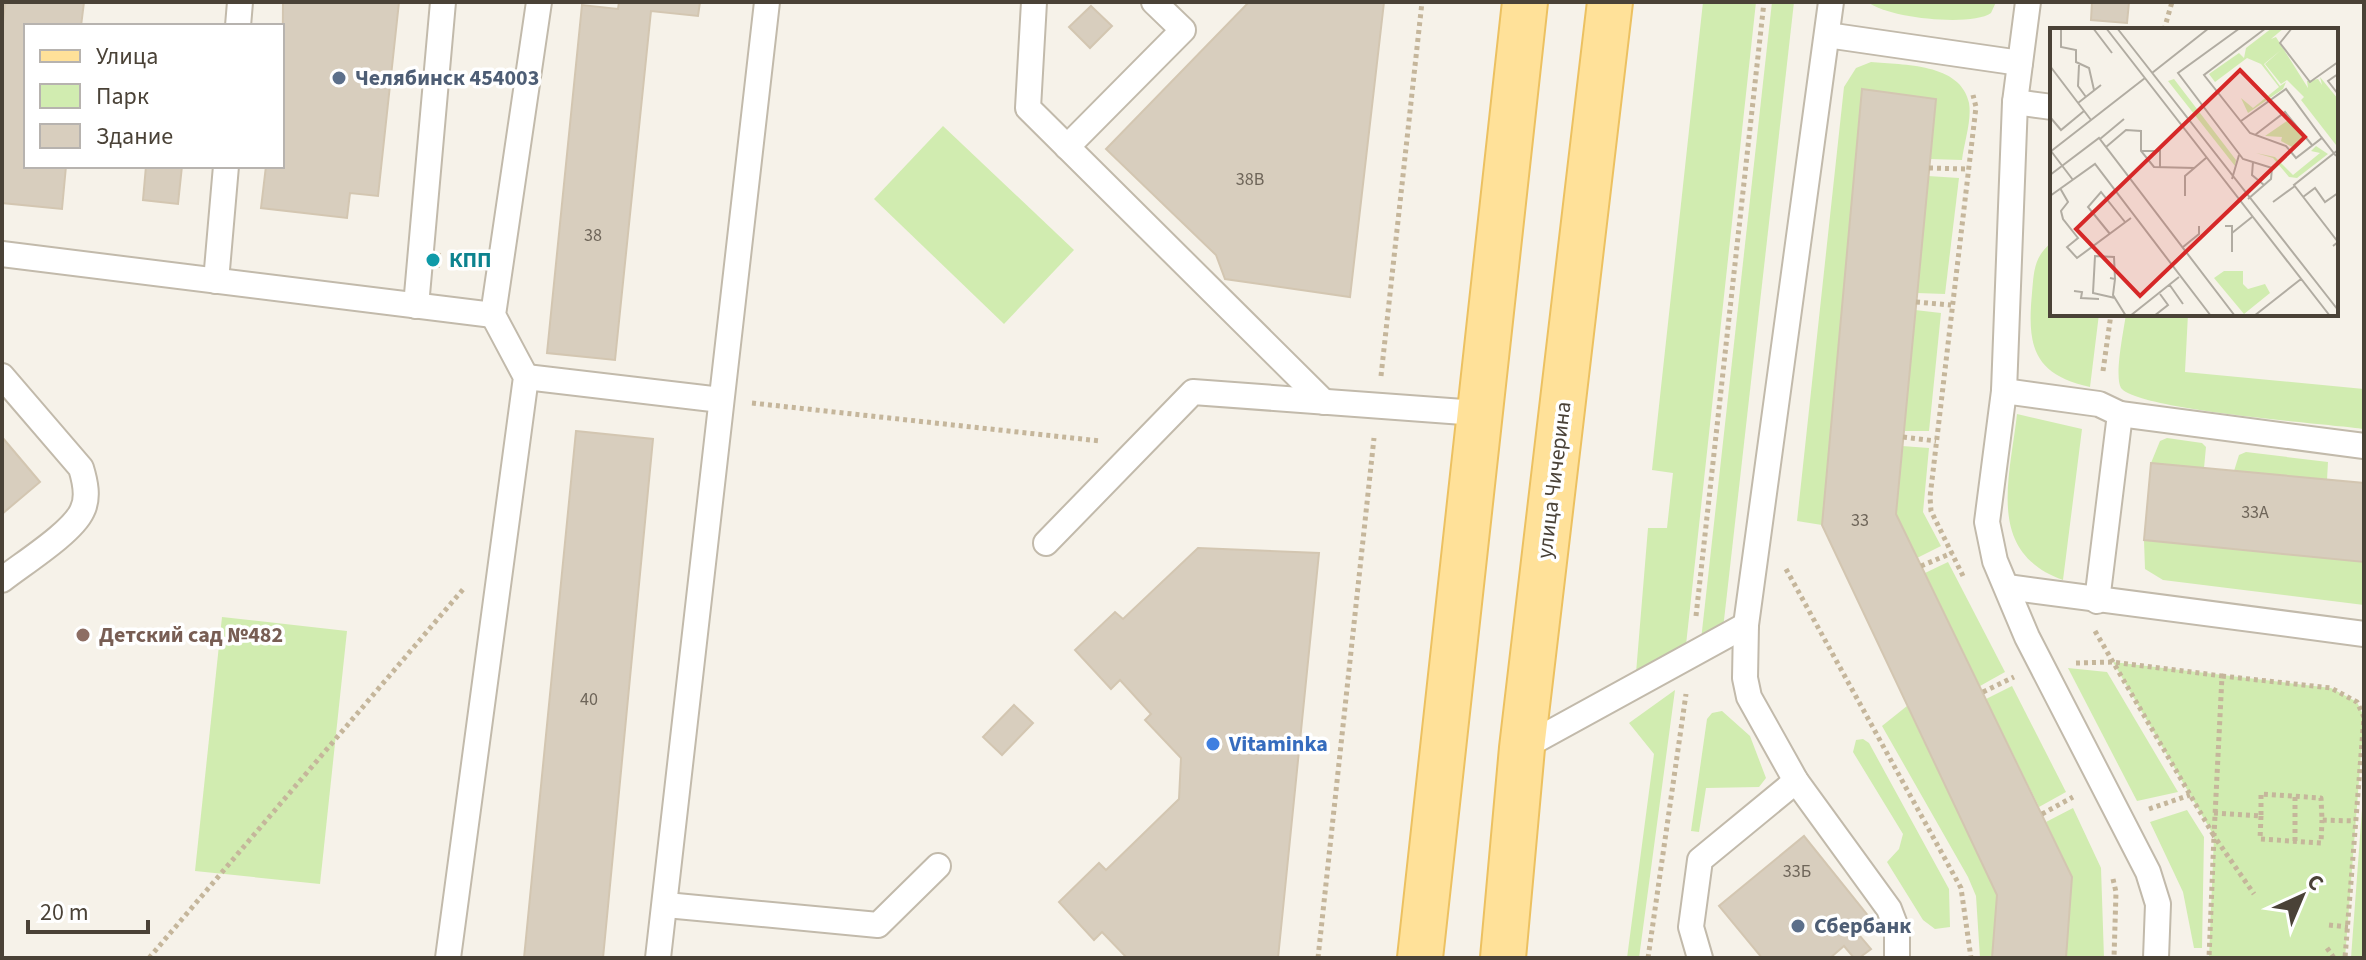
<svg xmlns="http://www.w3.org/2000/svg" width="2366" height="960" viewBox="0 0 2366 960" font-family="'Source Sans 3',sans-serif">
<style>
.green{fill:#d1ecb0}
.building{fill:#d8cebe;stroke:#d3c6b1;stroke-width:2}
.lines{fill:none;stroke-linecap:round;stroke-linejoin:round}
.service-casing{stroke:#c2baab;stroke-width:28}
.primary-casing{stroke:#ecc161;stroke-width:48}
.path{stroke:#c5b69b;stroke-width:5;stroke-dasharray:4 4;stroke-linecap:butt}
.service{stroke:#fff;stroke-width:24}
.primary{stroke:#ffe199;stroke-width:44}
.service-dot{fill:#5c6f8a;stroke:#fff;stroke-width:3}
.culture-dot{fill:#0f9aa8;stroke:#fff;stroke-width:3}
.education-dot{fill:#8d6e63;stroke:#fff;stroke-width:3}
.shop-dot{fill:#3f7fe0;stroke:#fff;stroke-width:3}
.labels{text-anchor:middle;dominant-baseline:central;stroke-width:7;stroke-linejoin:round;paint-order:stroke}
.number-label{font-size:18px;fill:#6e6559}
.service-label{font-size:22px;font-weight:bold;fill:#4e5e75;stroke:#fff;text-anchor:start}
.culture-label{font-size:22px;font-weight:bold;fill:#0d838f;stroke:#fff;text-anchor:start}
.street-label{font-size:22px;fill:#4a4237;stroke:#fff}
.education-label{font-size:22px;font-weight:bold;fill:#785e54;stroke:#fff;text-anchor:start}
.shop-label{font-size:22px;font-weight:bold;fill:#366cbe;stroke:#fff;text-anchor:start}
.inset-road{fill:none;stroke:#b1aca2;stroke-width:2}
.view{fill:#d62828;fill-opacity:0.15;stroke:#d62828;stroke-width:4}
.inset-edge{fill:none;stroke:#4a4237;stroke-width:4}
</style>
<rect width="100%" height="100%" fill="#f6f2e9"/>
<!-- green -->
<g class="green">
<path d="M1703,2H1756L1686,645L1636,673L1648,528H1667L1673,473L1652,470Z"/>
<path d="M1772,2H1794L1723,629L1701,640Z"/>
<path d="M1868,2H1996L1991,13C1971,27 1887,18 1868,2Z"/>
<path d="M1871,62C1903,65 1961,63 1969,103C1972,120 1964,143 1962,160L1930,159L1935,99L1862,89L1822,525L1797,521L1844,87L1856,68Z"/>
<path d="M943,126L1074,250L1004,324L874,199Z"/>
<path d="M1928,176L1959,178L1945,294L1917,293Z"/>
<path d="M2052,242V314H2099L2090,387C2033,374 2027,346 2032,293C2034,270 2034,257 2052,242Z"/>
<path d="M1915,310L1941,313L1929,431H1903Z"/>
<path d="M2126,314H2188L2185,372L2364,389V429C2328,424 2137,410 2121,388C2114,376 2124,329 2126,314Z"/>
<path d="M2017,414L2082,429L2063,580C1985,552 2010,478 2017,414Z"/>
<path d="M2167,438L2202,443L2206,447L2204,468L2151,463L2160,441Z"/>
<path d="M1902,446L1929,448L1923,512L1941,546L1917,558L1896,514Z"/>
<path d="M2246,452L2328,462L2327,480L2234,471L2239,455Z"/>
<path d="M2144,540L2364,562V605L2163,580L2145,569Z"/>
<path d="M1948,562L2005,672L1980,686L1925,573Z"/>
<path d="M222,617L347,631L320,884L195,871Z"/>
<path d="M2113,662L2331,688L2357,702L2364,717L2345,958H2209L2214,836Z"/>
<path d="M2068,668L2107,672L2178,792L2137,801Z"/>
<path d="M2012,686L2066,792L2039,807L1986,699Z"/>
<path d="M1675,690L1639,958H1627L1654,754L1629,723Z"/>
<path d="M1907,706L1997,895L1992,958H1980L1976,896L1968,877L1882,726Z"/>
<path d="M1722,711L1750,736L1766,778L1759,787L1706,788L1699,832L1691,831L1707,719L1712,713Z"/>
<path d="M1863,739L1869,743L1949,889L1950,927L1935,929L1923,920L1887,862L1899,849L1903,834L1853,752L1856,740Z"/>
<path d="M2364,782V948L2363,958H2351Z"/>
<path d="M2073,808L2101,868L2104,958H2066L2072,877L2046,822Z"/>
<path d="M2187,810L2204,837L2202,948H2194L2183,892L2150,822Z"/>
</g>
<!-- building -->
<g class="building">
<path d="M5,2H84L81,26H26V166H66L62,209L2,203V33Z"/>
<path d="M283,2H399L378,196L350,193L347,218L261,208L266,166H282Z"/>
<path d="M619,2H700L698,16L651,11L615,360L547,353L582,5L618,9Z"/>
<path d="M1249,2H1384L1350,297L1225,279L1216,255L1106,149Z"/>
<path d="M2092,2H2129L2127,23L2091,20Z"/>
<path d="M1091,6L1112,26L1090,48L1069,27Z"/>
<path d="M1862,89L1936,99L1896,514L2072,877L2066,958H1992L1997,895L1822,525Z"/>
<path d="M146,166H182L178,204L143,200Z"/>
<path d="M428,253L440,254L439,267L427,266Z"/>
<path d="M576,431L653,439L603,958H524Z"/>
<path d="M2,437L40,482L2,514Z"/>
<path d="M2151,463L2364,483V562L2144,540Z"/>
<path d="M1198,548L1319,553L1278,958H1127L1102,932L1094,940L1059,902L1099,863L1106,870L1179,799L1181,758L1145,720L1151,714L1120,680L1111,689L1075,650L1115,612L1123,619Z"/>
<path d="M1014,705L1033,723L1002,755L983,737Z"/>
<path d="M1804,836L1874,923L1859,935L1871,949L1859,958H1854L1844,946L1830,958H1762L1719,906Z"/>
</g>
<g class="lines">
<defs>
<g id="service">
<path d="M1034,2L1028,108L1324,402"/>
<path d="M1831,2L1746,625L1745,678L1749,697L1796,781L1889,909L1897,930V958"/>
<path d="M2028,2L2015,102L2004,391L1987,522L1995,561L2027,637L2148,872L2158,904L2156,958"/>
<path d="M238,26L240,2"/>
<path d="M1827,35L2020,63"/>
<path d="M2015,102L2052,107"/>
<path d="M1067,147L1183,30L1154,2"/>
<path d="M2,254L493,315"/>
<path d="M216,281L226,166"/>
<path d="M416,306L443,2"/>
<path d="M2,376L81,468C85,481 89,498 82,511C72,533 22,564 2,580"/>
<path d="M526,377L721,400"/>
<path d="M2004,391L2099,404L2120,414L2364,446"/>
<path d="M1046,543L1193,392L1477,413"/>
<path d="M2007,587L2364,634"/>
<path d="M2097,601L2120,414"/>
<path d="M1522,748L1746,625"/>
<path d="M666,905L878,925L938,866"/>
<path d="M448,958L526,377L493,315L539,2"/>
<path d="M658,958L767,2"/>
<path d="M1700,958L1691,927L1700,860L1796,781"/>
</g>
<g id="primary">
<path d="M1420,958L1525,2"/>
<path d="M1503,958L1522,748L1610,2"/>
</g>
</defs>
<!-- service casing -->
<use href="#service" class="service-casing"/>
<!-- primary casing -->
<use href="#primary" class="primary-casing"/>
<!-- path -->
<g class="path">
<path d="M2164,30L2172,2"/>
<path d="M1929,168L1967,169"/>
<path d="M1916,302L1951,305"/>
<path d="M2103,371L2111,314"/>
<path d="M1381,376L1422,2"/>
<path d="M752,403L1100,441"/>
<path d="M1903,437L1936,441"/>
<path d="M1921,566L1952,553"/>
<path d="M1786,569L1961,888L1971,958"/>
<path d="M1963,576L1931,511L1930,497L1976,107L1973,95"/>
<path d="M1696,616L1764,2"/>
<path d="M2095,631L2214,836L2209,958"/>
<path d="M2076,663L2113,662L2222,676L2214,836L2254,894"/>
<path d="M2222,676L2331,688L2357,702L2364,717L2345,958"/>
<path d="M1983,692L2014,677"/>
<path d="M2149,809L2190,795"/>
<path d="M2214,813L2261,816V794L2321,798L2322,820L2355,821"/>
<path d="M2042,814L2073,797"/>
<path d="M2261,816L2260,839L2321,843L2322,820"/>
<path d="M2295,841V796"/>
<path d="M2113,879L2116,892L2114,958"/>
<path d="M2329,925L2348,927"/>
<path d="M2327,948L2334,958"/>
<path d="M149,958L465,587"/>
<path d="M1318,958L1374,438"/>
<path d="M1648,958L1686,694"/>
</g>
<!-- service -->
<use href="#service" class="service"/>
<!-- primary -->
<use href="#primary" class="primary"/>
</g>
<!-- markers -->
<g class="service-dot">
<circle cx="339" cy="78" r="8"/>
<circle cx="1798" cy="926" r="8"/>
</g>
<circle class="culture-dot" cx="433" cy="260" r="8"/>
<circle class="education-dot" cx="83" cy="635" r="8"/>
<circle class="shop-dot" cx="1213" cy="744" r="8"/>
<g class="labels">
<!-- number labels -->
<g class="number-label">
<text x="1250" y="179">38В</text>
<text x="593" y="235">38</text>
<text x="2255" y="512">33А</text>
<text x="1860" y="520">33</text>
<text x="589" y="699">40</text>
<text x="1797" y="871">33Б</text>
</g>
<!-- service labels -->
<g class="service-label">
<text x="355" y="78">Челябинск 454003</text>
<text x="1814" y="926">Сбербанк</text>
</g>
<!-- culture labels -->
<g class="culture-label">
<text x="449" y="260">КПП</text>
</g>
<!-- street labels -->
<g class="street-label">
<text transform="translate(1554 480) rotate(-83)">улица Чичерина</text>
</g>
<!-- education labels -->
<g class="education-label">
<text x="99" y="635">Детский сад №482</text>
</g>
<!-- shop labels -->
<g class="shop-label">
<text x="1229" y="744">Vitaminka</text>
</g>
</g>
<!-- overview -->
<g transform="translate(2050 28)">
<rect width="288" height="288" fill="#f6f2e9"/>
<path d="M222,0H234L221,11L226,9L258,60L257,53L268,51L272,57L270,49L288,71L286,117L251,72L254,69L237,52L231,56L215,36L231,22L214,36L230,58L236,54L233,61L198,85L191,70L203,80L229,59L211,36L197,30L165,54L159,46L189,25L194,30L196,20ZM124,51L186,132L185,138L118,53ZM240,91L254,111L244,120L231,113L232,109L215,108ZM266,118L278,126L247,150L239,149L223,130L206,125L225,129L243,147L270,125L261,123ZM174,243H193V256L198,261L215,256L220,265L194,286L164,250Z" fill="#d1ecb0"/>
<path class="inset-road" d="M11,0V19L26,22V34L39,40L44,62M43,0L62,25M56,0L280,288M67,0L288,282M190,0L128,45L193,131L222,140L221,151L198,171M216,0L154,47L200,105L236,118L246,130L272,110L286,128M242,0L230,15L260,54L288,34M29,37L28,58L36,69M0,38L41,92M102,45L159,0M288,46L278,53L288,66M28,75L51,57M0,89L11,102L34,83M191,93L236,61L272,110M205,107L235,84L262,117M50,111L74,91M56,119L76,102L91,103V123L104,139L145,140M1,123L23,152M91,123H110V139M0,124L95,50M203,134L202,147L214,157M0,147L49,110L185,288M182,151L189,127M10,160L18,174L11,183L13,191L28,210L17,219L27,230L81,190M0,168L45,136L161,288M135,168V148L156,130M253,169L265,160L275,174L288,165M223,174L245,158M175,198H182V224M182,205L202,189M60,206L38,179L51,164L75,194M283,218L288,214L244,157L288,122M133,219L149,206V198M60,250L65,251L63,267L76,288M65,251L64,229L45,228L43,265L65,270M119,256L133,276M24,263L32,264L31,270L49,271M80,288L129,249M104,288L118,277L110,266M204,288L251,251"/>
<path class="view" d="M190,42L255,109L90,268L26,201Z"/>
<rect width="288" height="288" class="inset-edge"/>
</g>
<!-- border -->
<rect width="2366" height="960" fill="none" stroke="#4a4237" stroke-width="8"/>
<!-- legend -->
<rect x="24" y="24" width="260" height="144" fill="#ffffff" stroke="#b7b3af" stroke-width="2"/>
<rect x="40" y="50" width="40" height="12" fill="#ffe199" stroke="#b7b3af" stroke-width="2"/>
<text x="96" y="64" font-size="24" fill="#4a4237">Улица</text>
<rect x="40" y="84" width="40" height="24" fill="#d1ecb0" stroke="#b7b3af" stroke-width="2"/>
<text x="96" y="104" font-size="24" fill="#4a4237">Парк</text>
<rect x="40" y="124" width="40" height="24" fill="#d8cebe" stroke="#b7b3af" stroke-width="2"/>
<text x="96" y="144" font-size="24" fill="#4a4237">Здание</text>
<!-- north arrow -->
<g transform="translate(2302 896) rotate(44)" stroke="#ffffff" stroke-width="6" paint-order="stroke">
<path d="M0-6L14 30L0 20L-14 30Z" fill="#4a4237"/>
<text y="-12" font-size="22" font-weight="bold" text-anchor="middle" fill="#4a4237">С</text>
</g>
<!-- scale -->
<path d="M28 920v12h120v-12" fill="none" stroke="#4a4237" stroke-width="4"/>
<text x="40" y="920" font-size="24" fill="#4a4237" stroke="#ffffff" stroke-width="6" paint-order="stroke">20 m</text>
</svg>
